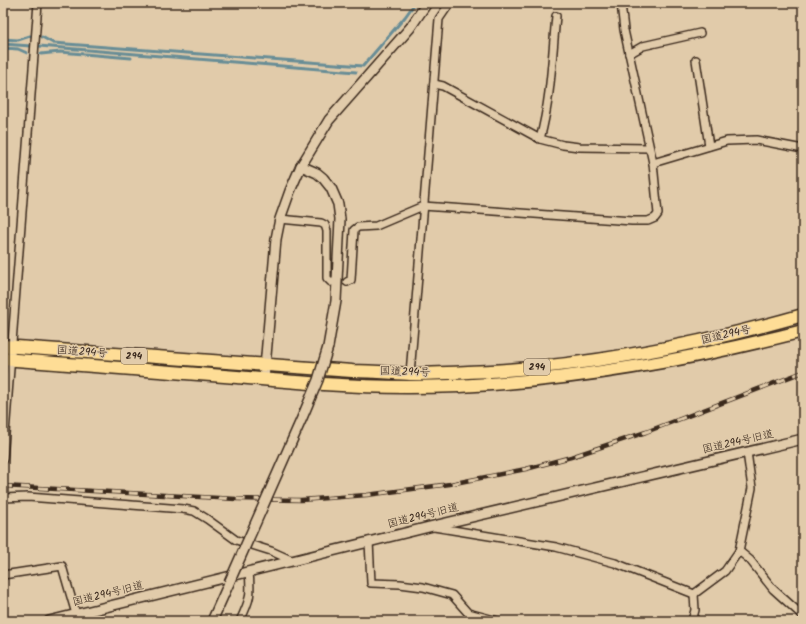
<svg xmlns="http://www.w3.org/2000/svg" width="806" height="624" viewBox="0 0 806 624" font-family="Kalam,'Klee One',sans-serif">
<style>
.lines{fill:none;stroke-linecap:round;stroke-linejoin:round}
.stream{stroke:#678d96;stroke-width:3}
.minor-casing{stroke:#3b2a1e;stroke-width:10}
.tertiary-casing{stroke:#3b2a1e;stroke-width:12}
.trunk-casing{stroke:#3b2a1e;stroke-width:15}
.minor{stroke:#e1cbaa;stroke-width:7}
.tertiary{stroke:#e1cbaa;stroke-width:9}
.trunk{stroke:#fedd96;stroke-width:12}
.rail-casing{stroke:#3b2a1e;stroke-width:4.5}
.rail{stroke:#e1cbaa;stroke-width:3;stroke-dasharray:9;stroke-linecap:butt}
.tertiary-bridge-casing{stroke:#3b2a1e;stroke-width:12;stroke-linecap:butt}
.tertiary-bridge{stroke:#e1cbaa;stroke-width:9}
.labels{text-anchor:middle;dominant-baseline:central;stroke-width:3;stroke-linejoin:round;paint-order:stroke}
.shield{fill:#e1cbaa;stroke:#6d5a48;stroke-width:1}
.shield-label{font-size:10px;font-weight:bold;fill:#3b2a1e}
.street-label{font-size:11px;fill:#3b2a1e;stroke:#e1cbaa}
</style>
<rect width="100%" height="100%" fill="#e1cbaa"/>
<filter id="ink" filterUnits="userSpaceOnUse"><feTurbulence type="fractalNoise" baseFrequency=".025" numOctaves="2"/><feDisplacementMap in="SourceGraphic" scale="8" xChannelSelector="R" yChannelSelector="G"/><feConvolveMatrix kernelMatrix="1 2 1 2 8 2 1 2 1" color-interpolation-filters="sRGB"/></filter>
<g filter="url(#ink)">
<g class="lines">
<!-- stream -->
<g class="stream">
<path d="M42,37L53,43L363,66L405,17L415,3"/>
<path d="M3,39L18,40L30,36"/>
<path d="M3,44L31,46"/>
<path d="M39,46L356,72"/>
<path d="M3,48L18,49L27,53"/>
<path d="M41,54L60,52L131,58"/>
</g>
<defs>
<g id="minor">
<path d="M629,54L643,46L700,33"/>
<path d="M696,60L709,146"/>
<path d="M434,84L443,86L540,139L563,145L579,147L649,148"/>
<path d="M540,139C551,99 552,57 556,16"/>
<path d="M653,163L727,141L756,140L803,149"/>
<path d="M280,219L321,223L325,225L327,231V278L331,282"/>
<path d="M347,282L351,280L354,230L358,227L376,226L423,206L632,221H648L655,218L658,214L657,204L653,163L624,30L621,3"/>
<path d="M410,374L439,19L450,3"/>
<path d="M3,460L38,3"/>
<path d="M3,498L28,497L183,509L194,511L207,519L236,540L271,551L291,560"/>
<path d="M434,527L556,547L615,563L694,594"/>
<path d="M369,541L371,583L400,584L423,587L452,595L468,613L498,621"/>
<path d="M739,551L750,560L773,589L803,616"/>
<path d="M3,575L62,566L76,614"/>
<path d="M694,594L725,571L739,551L752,488L747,452"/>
<path d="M240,621C251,598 251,595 249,571"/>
<path d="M692,621L695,610L694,594"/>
</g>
<g id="tertiary">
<path d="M301,166L317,173L323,178L331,188L338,204L340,219L336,301L328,347"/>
<path d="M264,379L276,239L280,219L290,191L301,166L329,120L410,28L427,3"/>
<path d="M49,621L429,527L803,439"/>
<path d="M212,621L229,583"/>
</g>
<g id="trunk">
<path d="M3,346L352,371C372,371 391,373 410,374C437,374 464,372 491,371C597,365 701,344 803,315"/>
<path d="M3,359C81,365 159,371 237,377C294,382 350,387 407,387C541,387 674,364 803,331"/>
</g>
</defs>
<!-- minor casing -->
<use href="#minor" class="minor-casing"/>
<!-- tertiary casing -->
<use href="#tertiary" class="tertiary-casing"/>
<!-- trunk casing -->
<use href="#trunk" class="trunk-casing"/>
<!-- minor -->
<use href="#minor" class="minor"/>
<!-- tertiary -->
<use href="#tertiary" class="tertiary"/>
<!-- trunk -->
<use href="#trunk" class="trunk"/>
<defs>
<path id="rail" d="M3,486L236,499L301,500L367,495L450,484L526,469L571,457L646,432L803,372"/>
</defs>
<!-- rail casing -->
<use href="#rail" class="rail-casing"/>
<!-- rail -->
<use href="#rail" class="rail"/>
<defs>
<path id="tertiary-bridge" d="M229,583L302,418L318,380L328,347"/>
</defs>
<!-- tertiary-bridge casing -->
<use href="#tertiary-bridge" class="tertiary-bridge-casing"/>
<!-- tertiary-bridge -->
<use href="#tertiary-bridge" class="tertiary-bridge"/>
</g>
</g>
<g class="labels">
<!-- shield labels -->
<g class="shield">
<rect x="121" y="348" width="26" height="16" rx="3"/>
<rect x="524" y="359" width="26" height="16" rx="3"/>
</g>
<g class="shield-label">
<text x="134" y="356">294</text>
<text x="537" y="367">294</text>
</g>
<!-- street labels -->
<g class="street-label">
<text transform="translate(726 335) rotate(-13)">国道294号</text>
<text transform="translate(82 352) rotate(4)">国道294号</text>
<text transform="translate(405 372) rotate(2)">国道294号</text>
<text transform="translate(738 442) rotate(-13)">国道294号旧道</text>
<text transform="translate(423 516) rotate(-14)">国道294号旧道</text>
<text transform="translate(108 594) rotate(-14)">国道294号旧道</text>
</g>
</g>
<!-- margin -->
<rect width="806" height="624" fill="none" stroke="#e1cbaa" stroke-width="16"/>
<rect x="8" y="8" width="790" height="608" fill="none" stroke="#3b2a1e" stroke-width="1.5" filter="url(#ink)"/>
</svg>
